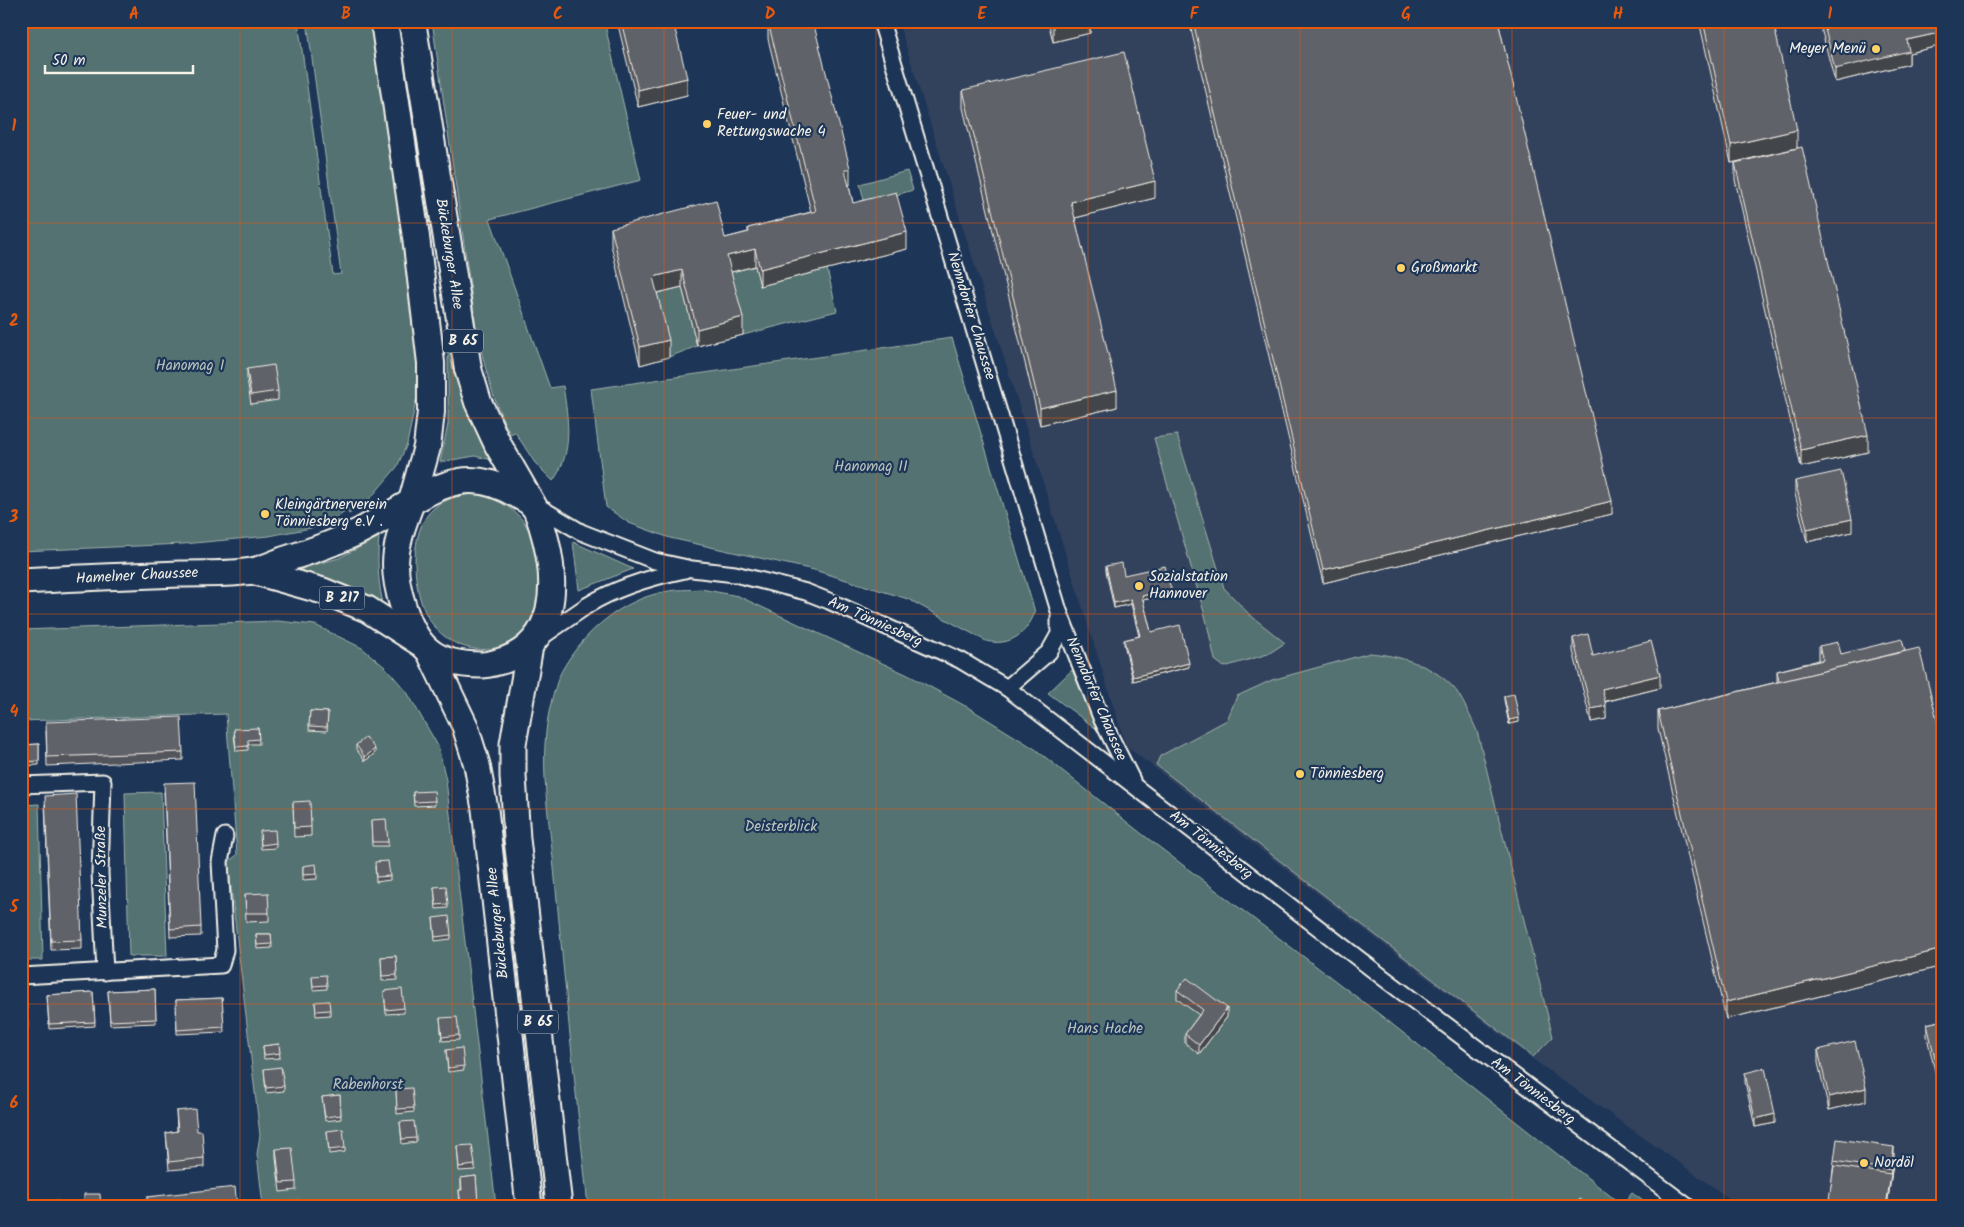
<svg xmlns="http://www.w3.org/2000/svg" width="1964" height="1227" viewBox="0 0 1964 1227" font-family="Kalam,sans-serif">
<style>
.built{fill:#31425d}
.green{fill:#527271;stroke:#a3b2ac}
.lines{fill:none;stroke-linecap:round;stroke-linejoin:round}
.minor-casing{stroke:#f4f1e8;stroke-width:19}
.primary-casing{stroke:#f4f1e8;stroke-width:29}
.trunk-casing{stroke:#f4f1e8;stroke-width:30}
.minor{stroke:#1d3557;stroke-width:15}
.primary{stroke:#1d3557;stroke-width:25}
.trunk{stroke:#1d3557;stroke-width:26}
.wall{fill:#53545b;stroke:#f4f1e8}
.shaded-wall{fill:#43454a;stroke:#f4f1e8}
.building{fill:#60626a;stroke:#f4f1e8}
.grid{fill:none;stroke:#e8590c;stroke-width:1;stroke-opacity:0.55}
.poi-dot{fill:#ffd166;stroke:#1d3557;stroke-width:2}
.labels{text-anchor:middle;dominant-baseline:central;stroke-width:4.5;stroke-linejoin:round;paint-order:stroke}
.shield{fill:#1d3557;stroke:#b4b9bc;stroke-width:1}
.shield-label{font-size:14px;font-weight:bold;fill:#f4f1e8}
.poi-label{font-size:15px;fill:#f4f1e8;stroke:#1d3557;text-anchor:start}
.street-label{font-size:15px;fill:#f4f1e8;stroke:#1d3557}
.park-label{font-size:15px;fill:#bbc5be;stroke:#1d3557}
.neatline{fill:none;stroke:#e8590c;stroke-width:2}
.grid-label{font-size:16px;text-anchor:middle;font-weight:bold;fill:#e8590c}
</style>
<rect width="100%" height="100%" fill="#1d3557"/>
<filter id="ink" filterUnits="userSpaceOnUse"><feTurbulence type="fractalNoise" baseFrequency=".02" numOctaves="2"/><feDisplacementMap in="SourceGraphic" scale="10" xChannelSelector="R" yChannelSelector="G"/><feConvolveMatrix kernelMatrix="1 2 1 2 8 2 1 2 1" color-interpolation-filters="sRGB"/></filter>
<g filter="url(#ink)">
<!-- built -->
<path class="built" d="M898,21H1943V1206H1740L1531,1058L1126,746Z"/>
<!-- green -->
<g class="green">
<path d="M21,21H298L333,275L341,274L307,21H373L414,312L418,373L417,396L407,444L397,467L368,501L349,514L346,510L334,519L316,527L269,536L183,544L21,551Z"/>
<path d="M432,21H604L641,180L490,219L550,388L563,386C568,419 574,452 553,481L535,463L515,432L510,434C492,400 484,364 476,327Z"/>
<path d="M907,171L913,190L865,204L860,184Z"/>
<path d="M755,266L760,285L827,269L837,311L743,335L727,273Z"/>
<path d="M682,287L697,346L669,357L653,294Z"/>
<path d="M448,336L451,345L493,460L475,456L440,462L448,424Z"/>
<path d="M952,338L1035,612C1027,634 1009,647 986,641L908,599L814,570L670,538L629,523L606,507L591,389Z"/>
<path d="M1177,435L1224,588L1250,615L1285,643L1268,654L1224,667L1215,660L1206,619L1154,438Z"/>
<path d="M472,494C493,497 511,505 524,522C542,548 548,605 526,630C517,639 503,647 490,649C465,652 442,640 429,619C412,593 407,530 434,508C445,499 458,496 472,494Z"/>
<path d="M379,537C377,558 378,579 382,599L380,602L343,584L292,571L339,558Z"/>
<path d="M573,542L633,569L579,590Z"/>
<path d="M701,589L738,596L910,676L969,708L1035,749L1142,834L1379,1014L1617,1201L1614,1206H588C576,1097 565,988 555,879C550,818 536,759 552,699C555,689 558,676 564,667C585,631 622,600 664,592C676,589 689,590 701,589Z"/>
<path d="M278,621L315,625L362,648L386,668L407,692L438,746L446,780L496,1206H263L257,1154L260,1135L228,862L237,855L226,714L21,721V630Z"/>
<path d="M1370,653C1400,656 1431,664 1453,687C1461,695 1472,720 1477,731L1553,1037L1533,1057L1156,765L1160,756L1227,720L1237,696L1272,680Z"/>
<path d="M1072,670L1098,730L1048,693Z"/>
<path d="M161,792L167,956H129L125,793Z"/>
<path d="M39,804L43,960H21V805Z"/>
<path d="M1632,1193L1650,1206H1622Z"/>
</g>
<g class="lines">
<defs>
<g id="minor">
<path d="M881,21L1059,611L1102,720L1132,780"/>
<path d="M534,504L581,532L655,561L692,569L735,574L806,592L829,601L960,660L1007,688L1385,979L1687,1206"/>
<path d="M540,638C556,627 572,616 588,605C617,587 652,577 685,570"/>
<path d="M1007,688L1049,652L1059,634V616"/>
<path d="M21,785L103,782L100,873L105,972"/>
<path d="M21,976L221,965L225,950L220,862L225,836"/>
</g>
<g id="primary">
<path d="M252,571L323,591L367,609L420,643"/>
<path d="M21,581C74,578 127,576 180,574C203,573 228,575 252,571C262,569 273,564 283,560C309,552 335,543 360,531C381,520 402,507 422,496C457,476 483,475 517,495C522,498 530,501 533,505C540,515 543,530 546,541C557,586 556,641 505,660C497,662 490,665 482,665C463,665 442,662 428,650C407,632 393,582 396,556C398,537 405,519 412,501"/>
<path d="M530,646L513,744V776L517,839L559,1206"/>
<path d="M429,651L465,726L477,765L485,809L529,1206"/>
</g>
<g id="trunk">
<path d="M384,21L416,237L431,363V412L427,447L412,501"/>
<path d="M412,21L468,369L478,402L498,445L532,504"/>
</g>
</defs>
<!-- minor casing -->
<use href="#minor" class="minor-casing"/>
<!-- primary casing -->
<use href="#primary" class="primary-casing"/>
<!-- trunk casing -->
<use href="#trunk" class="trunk-casing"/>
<!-- minor -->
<use href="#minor" class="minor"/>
<!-- primary -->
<use href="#primary" class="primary"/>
<!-- trunk -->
<use href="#trunk" class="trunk"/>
</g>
<!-- wall -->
<g class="wall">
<path d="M617,21H673L687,95L638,107Z"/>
<path d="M1048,21H1090V33L1053,42Z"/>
<path d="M1189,21H1498L1612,514L1323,583Z"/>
<path d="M1699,21H1773L1797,148L1731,163Z"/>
<path d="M1821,21H1943V45L1909,53V64L1835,82L1821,28Z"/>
<path d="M768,22L850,185L849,186L853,203L907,249L760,286L755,266L731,272L743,335L697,346L682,287L657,293L669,357L640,365L611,245V228L725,238L748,232V228L811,212L768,39Z"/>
<path d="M963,90L1155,198L1075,218L1117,407L1040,425L963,108Z"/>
<path d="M1735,163L1868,452L1801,467L1735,180Z"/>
<path d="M247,369L278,391V400L251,404L247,378Z"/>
<path d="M1795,481L1852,532L1807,542L1795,494Z"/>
<path d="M1106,566L1124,575L1171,594L1143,600L1151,632L1189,667L1133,681L1124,644V640L1139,636L1131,604L1114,608L1106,571Z"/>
<path d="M1573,638L1593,656L1660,688L1605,702L1606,719L1591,722L1573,651Z"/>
<path d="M1819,646L1841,654L1905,651L1943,743V966L1726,1019L1658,729V711L1777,682V671L1819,660Z"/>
<path d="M1504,696L1519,722L1509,724L1504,700Z"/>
<path d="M310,711L328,712L327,731L309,730Z"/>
<path d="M258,728L259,744H248V750L236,751L234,734Z"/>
<path d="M46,731L183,752V760L47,766Z"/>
<path d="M39,744V765L21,766V745Z"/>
<path d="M356,745L375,753L365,761L356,749Z"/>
<path d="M164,792L201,927V936L170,937Z"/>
<path d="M413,792L435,801V805L414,806Z"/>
<path d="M293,802L311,827V836L294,837Z"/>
<path d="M45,804L82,940V949L51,950Z"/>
<path d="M371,820L388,842V846H372Z"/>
<path d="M260,835L276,843V848L261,849Z"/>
<path d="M303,866L317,874V879L303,880Z"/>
<path d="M375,866L390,876V880L376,882Z"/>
<path d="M434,887L448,904V908L436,909Z"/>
<path d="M245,894L269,913V921L246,922Z"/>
<path d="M433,918L451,935V939L435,941Z"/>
<path d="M256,934H271L272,948L257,949Z"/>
<path d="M396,956L397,980L382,981L381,957Z"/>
<path d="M312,976L327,985V989L313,990Z"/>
<path d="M155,989L156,1023L110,1025L108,991Z"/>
<path d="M1177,990L1227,1017L1199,1054L1185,1043V1034L1199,1015L1177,999Z"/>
<path d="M384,991L404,1008V1013L386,1014Z"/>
<path d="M93,992L95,1026L49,1029L47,995Z"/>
<path d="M26,995L28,1029L21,1030V996Z"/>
<path d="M222,998L224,1032L177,1034L176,1000Z"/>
<path d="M315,1002L330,1010V1015L316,1016Z"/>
<path d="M440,1018L459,1035V1040L442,1041Z"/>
<path d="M1943,1020L1938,1084L1927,1037V1024Z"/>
<path d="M279,1044L280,1058L264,1059L263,1046Z"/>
<path d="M446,1050L464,1066V1070L448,1072Z"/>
<path d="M1818,1050L1866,1101L1829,1110L1818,1063Z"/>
<path d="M264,1069L284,1086V1091L266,1093Z"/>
<path d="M1745,1073L1775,1123L1755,1127L1745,1082Z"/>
<path d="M396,1089L414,1108V1112L397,1114Z"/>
<path d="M340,1095L341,1119L325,1121L322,1097Z"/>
<path d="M176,1111L204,1158V1167L169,1170L166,1133L177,1131Z"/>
<path d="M400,1122L416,1138V1142L402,1144Z"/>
<path d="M327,1131L345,1148V1152L329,1154Z"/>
<path d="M457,1146L475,1165V1170L459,1171Z"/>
<path d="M276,1149L296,1182V1190L280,1192L276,1158Z"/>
<path d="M1894,1156L1887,1206L1835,1205L1829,1204L1834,1161Z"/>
<path d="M476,1176L478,1206H460L459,1190H461V1178Z"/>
</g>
<!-- shaded-wall -->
<g class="shaded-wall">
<path d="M724,21H739L724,25Z"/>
<path d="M1067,21H1090V33L1053,42V25Z"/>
<path d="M1943,32V45L1909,53V64L1835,82V69L1907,40Z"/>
<path d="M687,78V95L638,107V90Z"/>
<path d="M1797,130V148L1731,163V145Z"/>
<path d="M850,168V185L845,187V170Z"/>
<path d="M1155,181V198L1071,219V202Z"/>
<path d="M907,232V249L760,286V269Z"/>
<path d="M755,249V266L727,273V256Z"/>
<path d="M682,270V287L653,294V277Z"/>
<path d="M743,317V335L697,346V329Z"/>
<path d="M669,340V357L640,365V347Z"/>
<path d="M1117,390V407L1040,425V408Z"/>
<path d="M1868,435V452L1801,467V450Z"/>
<path d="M1612,501V514L1323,583V570Z"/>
<path d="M1852,519V532L1807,542V529Z"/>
<path d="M1171,589V594L1142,600V596Z"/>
<path d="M1131,599V604L1114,608V603Z"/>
<path d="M1189,663V667L1133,681V677Z"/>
<path d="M1660,675V688L1602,702V689Z"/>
<path d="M1606,706V719L1591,722V709Z"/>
<path d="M1519,718V722L1509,724V720Z"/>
<path d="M375,749V753L365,761V757Z"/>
<path d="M1943,949V966L1726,1019V1002Z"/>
<path d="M1227,1008V1017L1199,1054V1045Z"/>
<path d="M1943,1070V1083L1938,1084V1071Z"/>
<path d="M1866,1088V1101L1829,1110V1097Z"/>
<path d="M1775,1114V1123L1755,1127V1119Z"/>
<path d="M1894,1147V1156L1887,1206H1886Z"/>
</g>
<!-- building -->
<g class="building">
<path d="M621,21H673L687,78L638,90Z"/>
<path d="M770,21H813L850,168L845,170L853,203L896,192L907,232L760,269L755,249L727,256L743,317L697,329L682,270L653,277L669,340L640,347L611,228L716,200L725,238L749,232L748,228L816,211L768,22Z"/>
<path d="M1052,21H1067L1053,25Z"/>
<path d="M1193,21H1498L1612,501L1323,570Z"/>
<path d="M1703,21H1773L1797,130L1731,145Z"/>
<path d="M1823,21H1943V32L1907,40L1909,51L1835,69Z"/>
<path d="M1124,52L1155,181L1071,202L1117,390L1040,408L963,90Z"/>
<path d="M1802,147L1868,435L1801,450L1735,163Z"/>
<path d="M274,365L278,391L251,395L247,369Z"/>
<path d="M1841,471L1852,519L1807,529L1795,481Z"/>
<path d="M1122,563L1124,575L1165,566L1171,589L1142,596L1151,632L1180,625L1189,663L1133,677L1124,640L1140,636L1131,599L1114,603L1106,566Z"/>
<path d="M1588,634L1593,656L1651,641L1660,675L1602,689L1606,706L1591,709L1573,638Z"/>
<path d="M1902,639L1905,651L1779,682L1777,671L1823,660L1819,646L1838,642L1841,654Z"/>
<path d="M1919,648L1943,743V949L1726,1002L1658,711Z"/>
<path d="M1514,694L1519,718L1509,720L1504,696Z"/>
<path d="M310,711L328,712L327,727L309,726Z"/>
<path d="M181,717L183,752L47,757L46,722Z"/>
<path d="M258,728L259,739L248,740V746L236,747L234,729Z"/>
<path d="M366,737L375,749L365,757L356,745Z"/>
<path d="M39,744V761L21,762V745Z"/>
<path d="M195,782L201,927L170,929L164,783Z"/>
<path d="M434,791L435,801L414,802L413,792Z"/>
<path d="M76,794L82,940L51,941L45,796Z"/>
<path d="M310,801L311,827L294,828L293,802Z"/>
<path d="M386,819L388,842H372L371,820Z"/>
<path d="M275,830L276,843L261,845L260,831Z"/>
<path d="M388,861L390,876L376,877L375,862Z"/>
<path d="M316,864L317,874L303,875V866Z"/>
<path d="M446,886L448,904L436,905L434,887Z"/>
<path d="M268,893L269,913H246L245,894Z"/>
<path d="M449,916L451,935L435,937L433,918Z"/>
<path d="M256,934H271L272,944L257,945Z"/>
<path d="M396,956L397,975L382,976L381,957Z"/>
<path d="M326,975L327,985L313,986L312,976Z"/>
<path d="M1187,978L1227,1008L1199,1045L1185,1034L1203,1010L1177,990Z"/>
<path d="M155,989L156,1019L110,1021L108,991Z"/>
<path d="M402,989L404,1008L386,1010L384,991Z"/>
<path d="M93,992L95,1022L49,1024L47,995Z"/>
<path d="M26,995L28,1025H21V996Z"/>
<path d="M222,998L224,1027L177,1030L176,1000Z"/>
<path d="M329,1001L330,1010L316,1011L315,1002Z"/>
<path d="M457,1017L459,1035L442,1037L440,1018Z"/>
<path d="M1943,1020V1070L1938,1071L1927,1024Z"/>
<path d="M1855,1041L1866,1088L1829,1097L1818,1050Z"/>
<path d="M279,1044L280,1053L264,1055L263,1046Z"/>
<path d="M462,1048L464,1066L448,1068L446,1050Z"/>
<path d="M281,1067L284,1086L266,1088L264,1069Z"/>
<path d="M1765,1068L1775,1114L1755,1119L1745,1073Z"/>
<path d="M412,1088L414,1108L397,1109L396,1089Z"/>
<path d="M340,1095L341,1115L325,1117L322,1097Z"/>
<path d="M195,1109L197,1131H202L204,1158L169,1162L166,1133L178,1131L176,1111Z"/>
<path d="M414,1121L416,1138L402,1139L400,1122Z"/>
<path d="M343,1129L345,1148L329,1150L327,1131Z"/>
<path d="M1837,1139L1894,1147L1891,1170L1834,1161Z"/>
<path d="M472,1145L475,1165L459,1167L457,1146Z"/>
<path d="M292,1148L296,1182L280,1183L276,1149Z"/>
<path d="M1834,1166L1891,1174L1886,1206H1835L1836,1201L1829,1200Z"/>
<path d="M476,1176L478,1204L461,1206L459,1190H462L461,1178Z"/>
<path d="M235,1187L237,1206H148L147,1197Z"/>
<path d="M84,1194H100L101,1206H84Z"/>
<path d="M1580,1199L1588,1205L1587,1206H1575Z"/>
<path d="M298,1200V1206H282L281,1202Z"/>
<path d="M58,1201V1206H30V1203Z"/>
</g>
</g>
<!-- grid -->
<path class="grid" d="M240,21V1206M452,21V1206M664,21V1206M876,21V1206M1088,21V1206M1300,21V1206M1512,21V1206M1724,21V1206M21,223H1943M21,418H1943M21,614H1943M21,809H1943M21,1004H1943"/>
<!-- markers -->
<g class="poi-dot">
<circle cx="1876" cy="49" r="5"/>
<circle cx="707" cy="124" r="5"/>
<circle cx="1401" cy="268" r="5"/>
<circle cx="265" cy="514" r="5"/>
<circle cx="1139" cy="586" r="5"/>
<circle cx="1300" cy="774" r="5"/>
<circle cx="1864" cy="1163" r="5"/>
</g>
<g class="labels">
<!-- shield labels -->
<g class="shield">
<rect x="443" y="329.5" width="40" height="23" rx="4"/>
<rect x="319.5" y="586.5" width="45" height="23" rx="4"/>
<rect x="518" y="1010.5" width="40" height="23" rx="4"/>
</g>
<g class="shield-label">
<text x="463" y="341">B 65</text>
<text x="342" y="598">B 217</text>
<text x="538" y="1022">B 65</text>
</g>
<!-- poi labels -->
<g class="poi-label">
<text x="1866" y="49" text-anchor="end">Meyer Menü</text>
<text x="717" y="115">Feuer- und<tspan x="717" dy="17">Rettungswache 4</tspan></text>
<text x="1411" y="268">Großmarkt</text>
<text x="275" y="505">Kleingärtnerverein<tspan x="275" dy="17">Tönniesberg e.V .</tspan></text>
<text x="1149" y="577">Sozialstation<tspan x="1149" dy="17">Hannover</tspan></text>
<text x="1310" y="774">Tönniesberg</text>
<text x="1874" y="1163">Nordöl</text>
</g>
<!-- street labels -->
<g class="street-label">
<text transform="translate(449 254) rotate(81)">Bückeburger Allee</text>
<text transform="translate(971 316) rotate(73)">Nenndorfer Chaussee</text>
<text transform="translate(137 576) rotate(-3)">Hamelner Chaussee</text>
<text transform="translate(875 622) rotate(24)">Am Tönniesberg</text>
<text transform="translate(1096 699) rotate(67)">Nenndorfer Chaussee</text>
<text transform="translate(1211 845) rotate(38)">Am Tönniesberg</text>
<text transform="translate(102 877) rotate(-91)">Munzeler Straße</text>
<text transform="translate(498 923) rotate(-96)">Bückeburger Allee</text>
<text transform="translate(1533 1091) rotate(37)">Am Tönniesberg</text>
</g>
<!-- park labels -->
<g class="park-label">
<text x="190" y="366">Hanomag I</text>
<text x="871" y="467">Hanomag II</text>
<text x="781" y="827">Deisterblick</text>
<text x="1105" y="1029">Hans Hache</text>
<text x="368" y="1085">Rabenhorst</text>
</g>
</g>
<!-- margin -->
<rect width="1964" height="1227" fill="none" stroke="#1d3557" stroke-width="55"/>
<!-- scale -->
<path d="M45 65v8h148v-8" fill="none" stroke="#f4f1e8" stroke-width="2.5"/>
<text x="52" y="65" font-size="15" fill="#f4f1e8" stroke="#1d3557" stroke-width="4" paint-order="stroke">50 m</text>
<rect x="28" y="28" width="1908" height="1172" class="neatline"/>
<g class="grid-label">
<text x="134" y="19">A</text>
<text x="346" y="19">B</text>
<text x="558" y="19">C</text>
<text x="770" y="19">D</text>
<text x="982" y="19">E</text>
<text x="1194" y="19">F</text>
<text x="1406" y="19">G</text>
<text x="1618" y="19">H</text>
<text x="1830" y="19">I</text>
<text x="14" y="131">1</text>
<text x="14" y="326">2</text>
<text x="14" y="522">3</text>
<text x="14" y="717">4</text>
<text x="14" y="912">5</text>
<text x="14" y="1108">6</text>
</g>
</svg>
